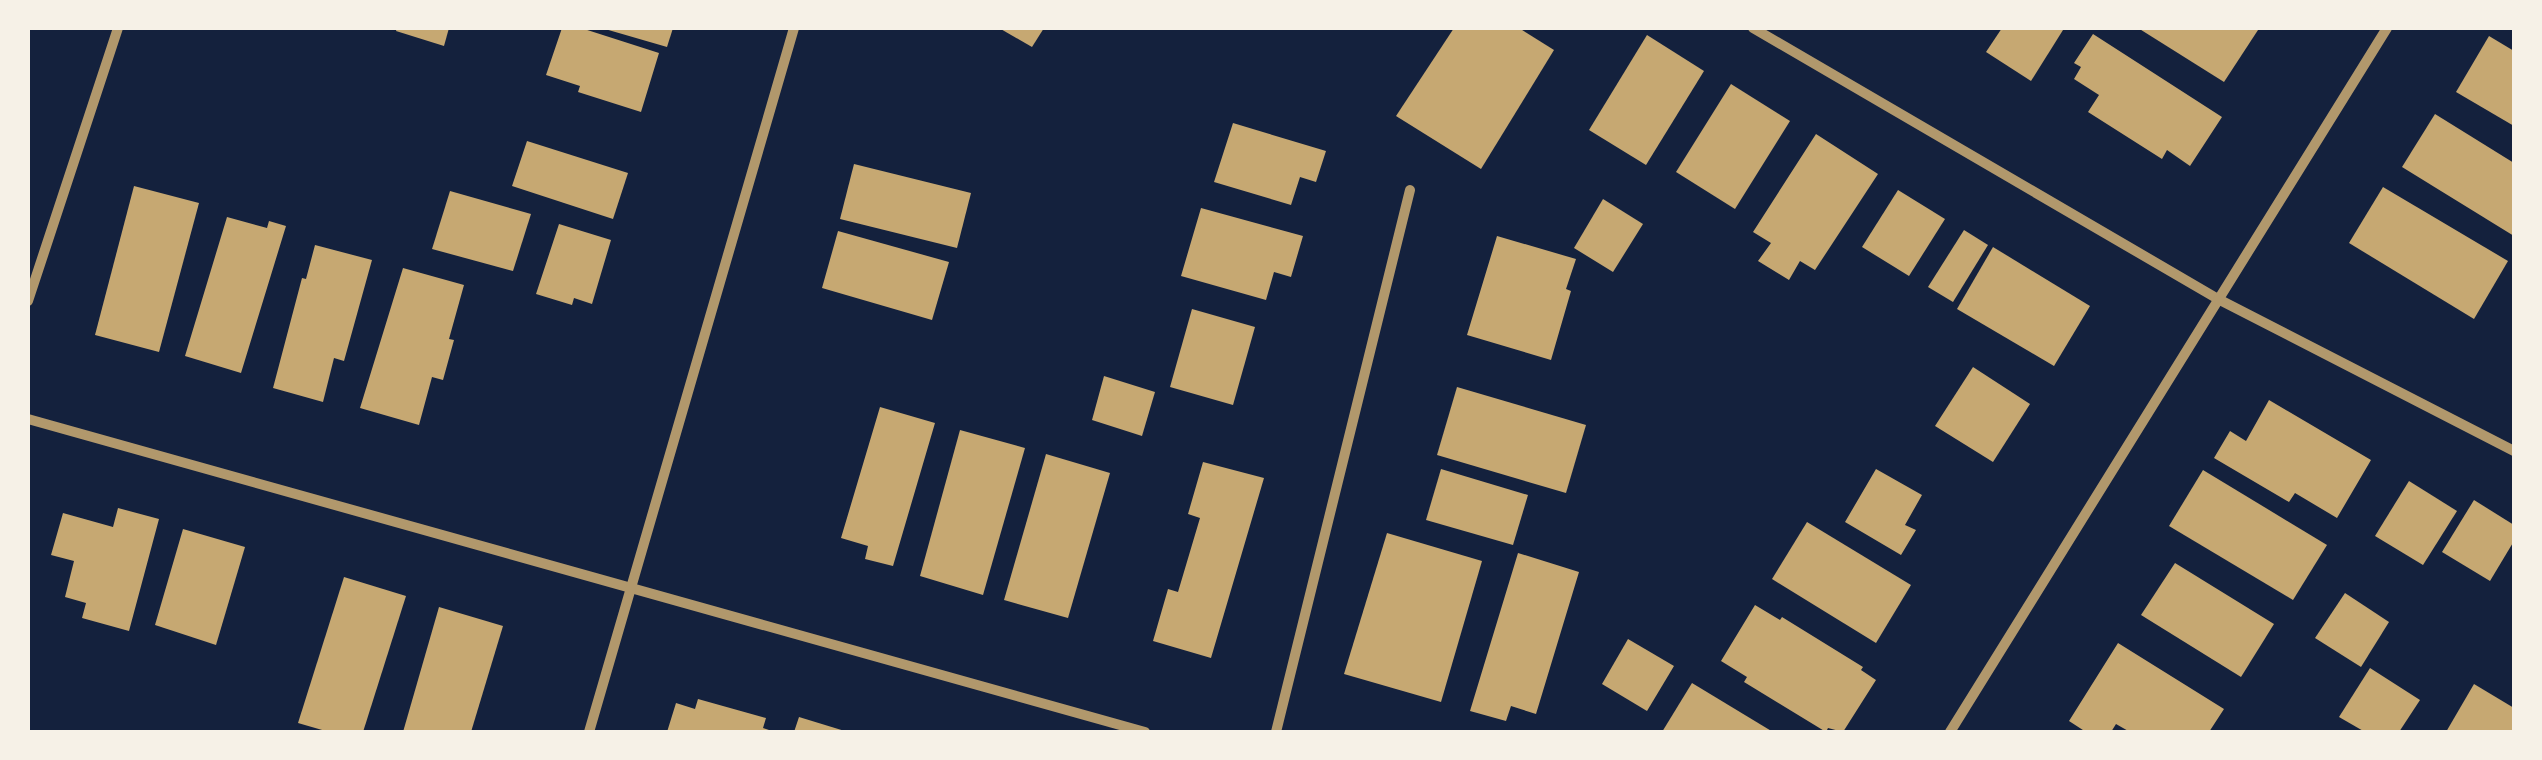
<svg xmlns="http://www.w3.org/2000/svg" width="2542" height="760" viewBox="0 0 2542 760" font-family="'PT Sans Narrow',sans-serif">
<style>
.building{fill:#c6a872}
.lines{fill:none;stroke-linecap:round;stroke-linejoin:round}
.minor{stroke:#b1986c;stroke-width:10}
</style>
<rect width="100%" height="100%" fill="#14213d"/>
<!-- building -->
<g class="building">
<path d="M397,28H449L444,46L396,31Z"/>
<path d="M562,28H581L659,53L641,112L578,92L580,86L546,75Z"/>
<path d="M999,28H1044L1032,47Z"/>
<path d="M1454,28H1519L1554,50L1481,169L1396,116Z"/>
<path d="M2002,28H2060L2063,30L2031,81L1986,52Z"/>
<path d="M2138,28H2253L2258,30L2224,82Z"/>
<path d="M605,29V28H673L667,47Z"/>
<path d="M2093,34L2222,117L2190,166L2167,150L2162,159L2088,112L2099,95L2074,79L2081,67L2074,63Z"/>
<path d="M1647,35L1704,71L1646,165L1589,130Z"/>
<path d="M2489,36L2514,51V126L2456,92Z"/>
<path d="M1731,84L1790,121L1735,209L1676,172Z"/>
<path d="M2435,114L2514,163V236L2402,167Z"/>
<path d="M1233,123L1326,151L1316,182L1300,177L1291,205L1214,182Z"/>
<path d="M1816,134L1878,174L1815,270L1800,261L1789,280L1758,261L1771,243L1753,232Z"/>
<path d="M527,141L628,173L613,219L512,186Z"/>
<path d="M854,164L971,193L957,248L840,219Z"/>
<path d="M134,186L199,203L159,352L95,335Z"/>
<path d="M2383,187L2508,261L2474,319L2349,243Z"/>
<path d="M1898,190L1945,219L1909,276L1862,247Z"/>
<path d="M450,191L531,214L513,271L432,249Z"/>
<path d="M1603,199L1643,224L1613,272L1574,248Z"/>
<path d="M1201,208L1303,236L1291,277L1274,272L1266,300L1181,276Z"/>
<path d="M227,217L267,228L269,221L286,226L241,373L185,356Z"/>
<path d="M559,224L611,240L592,304L574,298L572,305L536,294Z"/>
<path d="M1964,230L1988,245L1953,302L1928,287Z"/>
<path d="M838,231L949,262L932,320L822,288Z"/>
<path d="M1497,236L1576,259L1566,289L1571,291L1551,360L1467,335Z"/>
<path d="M315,245L372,260L344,361L334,358L323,402L273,388L302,278L306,279Z"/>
<path d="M1993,247L2090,306L2054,366L1957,309Z"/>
<path d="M403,268L464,285L449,339L454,340L443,380L432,377L419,425L360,408Z"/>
<path d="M1192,309L1255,327L1233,405L1170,387Z"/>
<path d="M1973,367L2030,404L1993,462L1935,426Z"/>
<path d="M1104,376L1155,392L1142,436L1092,420Z"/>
<path d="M1457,387L1586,425L1566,493L1437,455Z"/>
<path d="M2269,400L2371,460L2337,518L2295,493L2289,502L2214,458L2230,431L2246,441Z"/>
<path d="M880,407L935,423L893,566L865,559L868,546L841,538Z"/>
<path d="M960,430L1025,448L983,595L920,576Z"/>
<path d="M1046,454L1110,473L1068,618L1004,600Z"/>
<path d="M1203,462L1264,478L1211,658L1153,641L1168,589L1178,592L1200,518L1188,514Z"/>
<path d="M1441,469L1528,495L1513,545L1426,520Z"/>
<path d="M1876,469L1922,495L1905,525L1916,530L1901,555L1845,522Z"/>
<path d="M2203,470L2327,545L2293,600L2169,526Z"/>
<path d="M2409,481L2457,511L2423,565L2375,536Z"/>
<path d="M2474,500L2514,525V541L2490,581L2442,552Z"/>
<path d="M118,508L159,519L129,631L82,618L86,603L65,597L74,561L51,555L63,513L113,527Z"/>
<path d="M1807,522L1911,585L1876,643L1772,579Z"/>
<path d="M183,529L245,547L216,645L155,625Z"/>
<path d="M1387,533L1482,561L1441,702L1344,674Z"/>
<path d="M1518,553L1579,572L1536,714L1511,706L1506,721L1470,711Z"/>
<path d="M2175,563L2274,624L2241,677L2141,615Z"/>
<path d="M344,577L406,596L363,732H329L298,723Z"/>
<path d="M2345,593L2389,622L2361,667L2315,638Z"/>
<path d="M1755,605L1780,620L1782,617L1863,667L1861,670L1876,680L1843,732L1828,728L1826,732L1744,682L1747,677L1721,661Z"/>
<path d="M439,607L503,626L471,732H403Z"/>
<path d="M1628,639L1674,666L1647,711L1602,684Z"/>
<path d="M2118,643L2224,709L2209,732H2130L2116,724L2111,732H2086L2069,721Z"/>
<path d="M2370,668L2420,700L2399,732H2365L2339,717Z"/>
<path d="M1692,683L1773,732H1662Z"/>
<path d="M2474,684L2514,708V732H2446Z"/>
<path d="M698,699L766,718L763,728L775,732H667L676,703L695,709Z"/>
<path d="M799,717L848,732H794Z"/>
</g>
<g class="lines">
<!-- minor -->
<g class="minor">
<path d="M1753,28L2218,299L2514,451"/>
<path d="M28,301L118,28"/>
<path d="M28,419L1145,732"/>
<path d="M589,732L794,28"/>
<path d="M1276,732L1410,190"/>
<path d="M1950,732L2387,28"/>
</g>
</g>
<!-- border -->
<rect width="2542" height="760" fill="none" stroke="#f6f1e7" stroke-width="60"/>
</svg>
